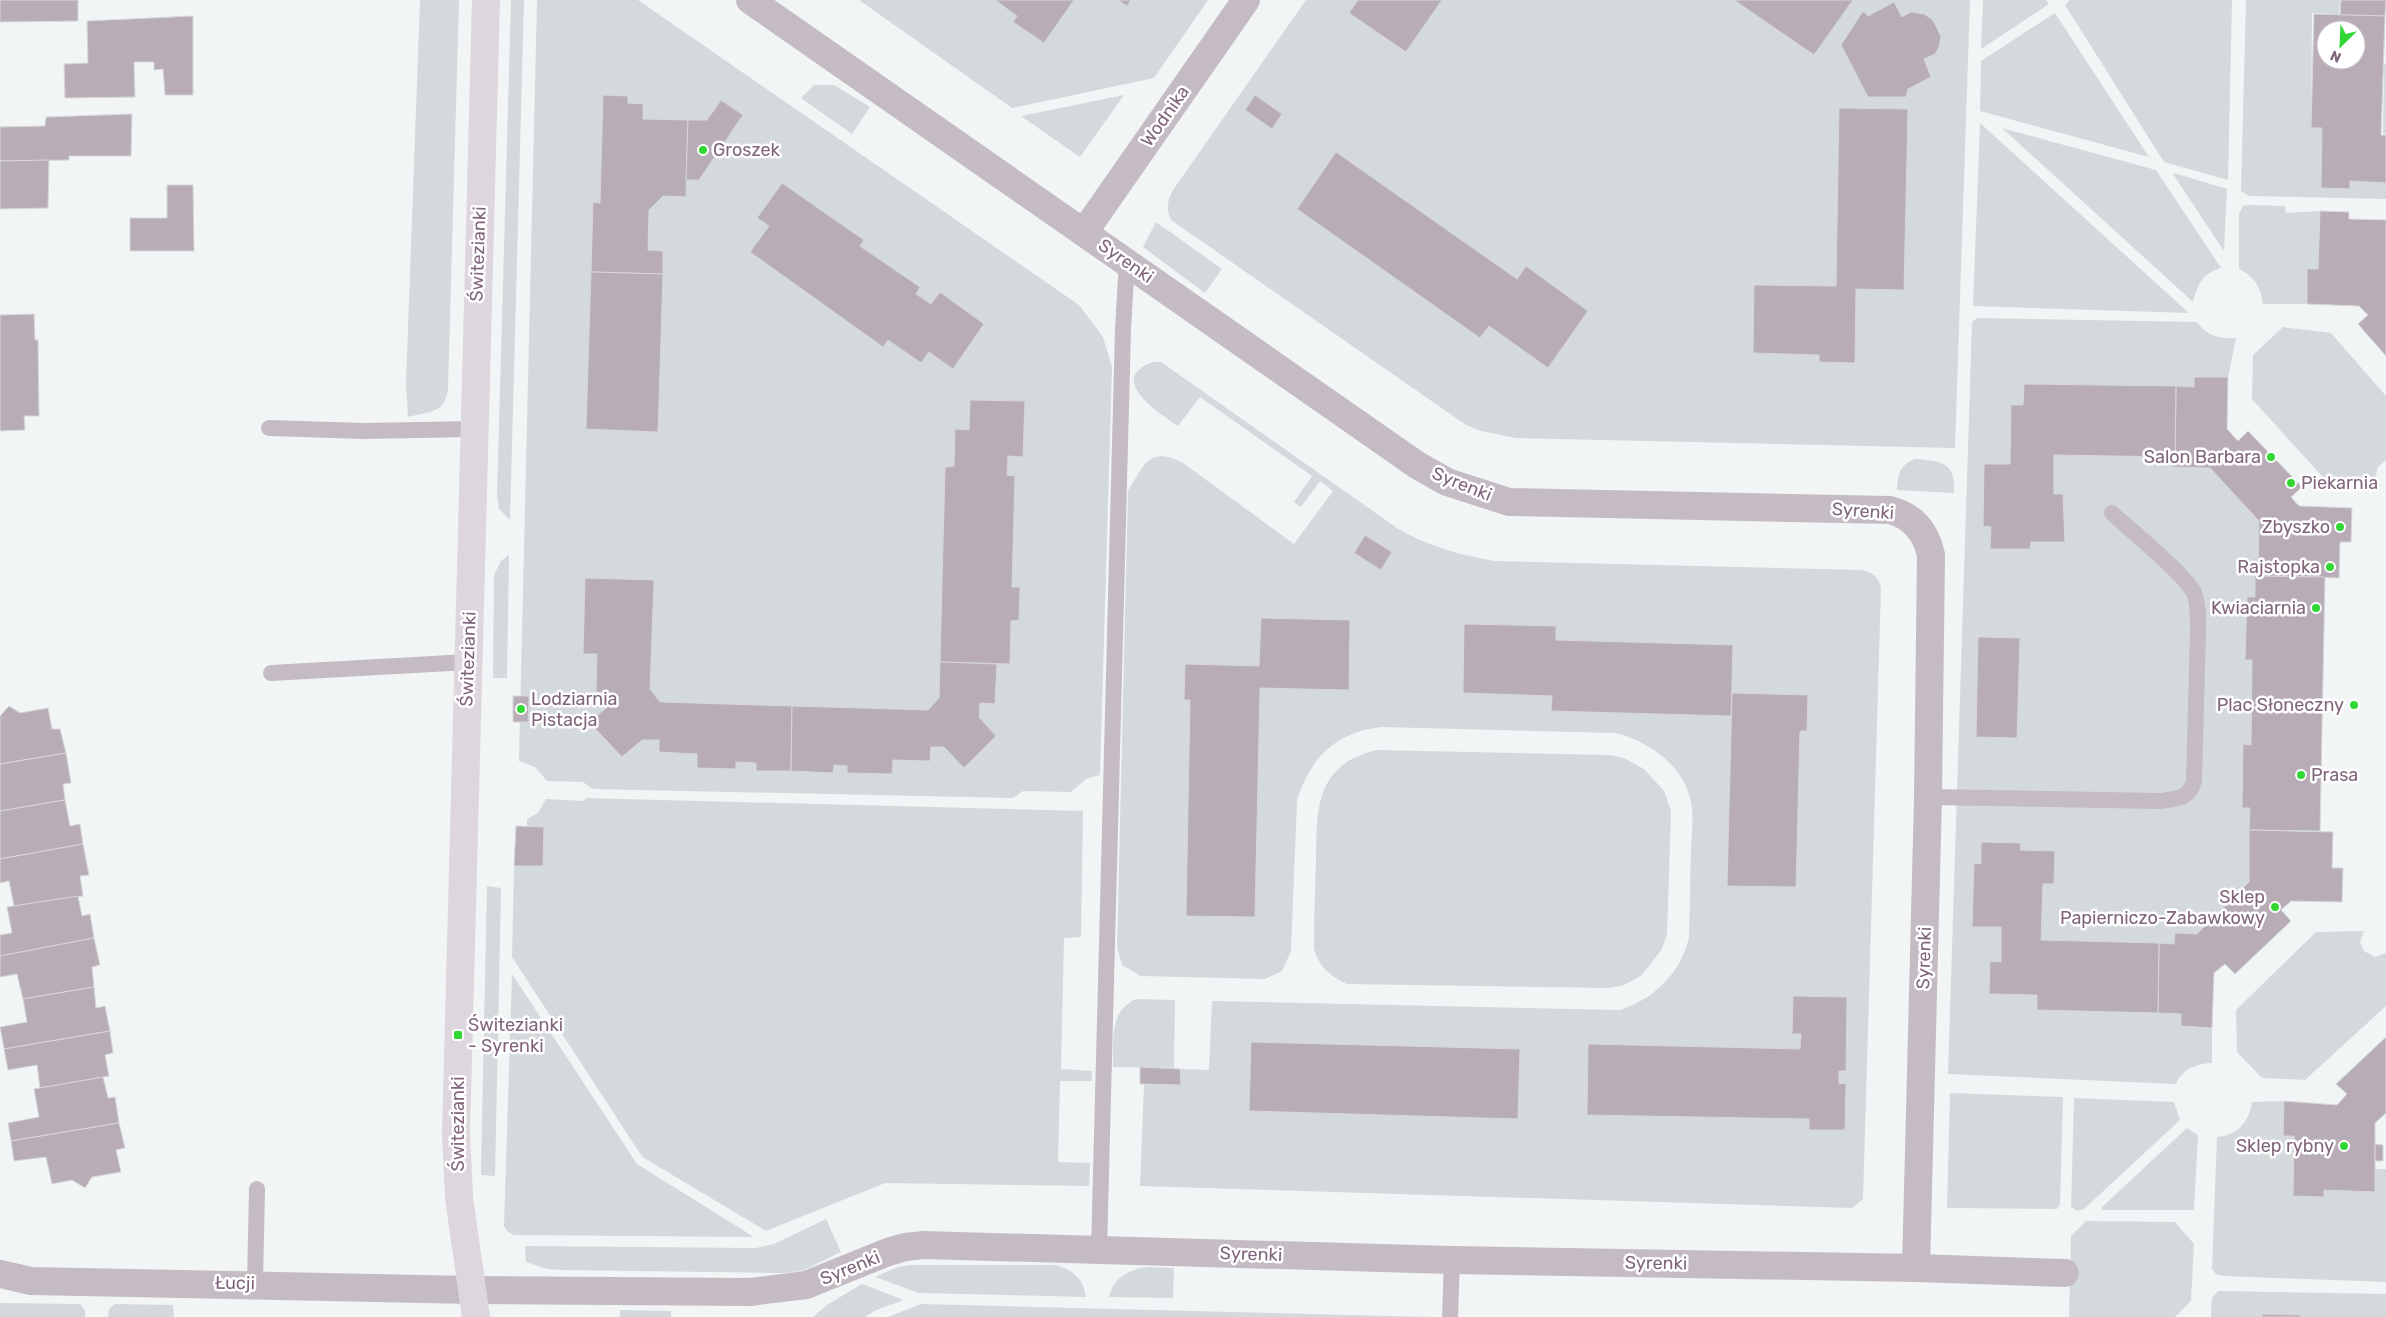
<svg xmlns="http://www.w3.org/2000/svg" width="2386" height="1317" viewBox="0 0 2386 1317" font-family="Rubik,sans-serif">
<style>
.green{fill:#d4d9dc}
.building{fill:#b8adb6;stroke:#d5d7d6;fill-rule:evenodd}
.lines{fill:none;stroke-linecap:round;stroke-linejoin:round}
.lane{stroke:#c4bcc2;stroke-width:16}
.street{stroke:#c4bcc2;stroke-width:28}
.secondary{stroke:#ded6dd;stroke-width:28}
.poi-dot{fill:#31d735;stroke:#fff;stroke-width:2}
.labels{text-anchor:middle;dominant-baseline:central;stroke-width:5;stroke-linejoin:round;paint-order:stroke}
.street-label{font-size:18px;fill:#81667b;stroke:#fff}
.poi-label{font-size:18px;fill:#81667b;stroke:#fff;text-anchor:end}
</style>
<rect width="100%" height="100%" fill="#f2f5f5"/>
<!-- green -->
<g class="green">
<path d="M420,0H459L448,389C444,415 429,411 408,417L406,383Z"/>
<path d="M511,0H524L510,520L499,509L497,496Z"/>
<path d="M537,0H638L1079,305L1103,337L1112,367L1100,775L1086,779L1071,792L1023,791L1013,798L593,789L583,782L547,781L535,767L519,761Z"/>
<path d="M859,0H1208L1154,78L1012,108Z"/>
<path d="M1306,0H1970L1955,448L1516,438L1481,431L1466,425L1171,220C1166,209 1167,201 1173,190Z"/>
<path d="M1983,0H2046L2049,4L1981,49Z"/>
<path d="M2070,0H2232L2228,180L2164,162L2065,5Z"/>
<path d="M2246,0H2340L2339,14L2312,13L2311,128H2322L2321,188L2349,189L2350,181L2386,183V199L2249,196L2241,191Z"/>
<path d="M2055,13L2149,157L1980,111L1981,61Z"/>
<path d="M2384,64H2386V134L2383,133Z"/>
<path d="M814,85H834L870,107L852,134L801,98Z"/>
<path d="M1124,95L1080,157L1021,116Z"/>
<path d="M1980,123L2189,313L1973,306Z"/>
<path d="M2002,128L2156,170L2221,268C2203,273 2197,285 2193,302Z"/>
<path d="M2174,173L2227,189L2224,251L2173,174Z"/>
<path d="M2247,205L2285,206L2286,213L2320,211L2318,269H2307V304H2263C2261,287 2254,276 2239,269V214L2243,206Z"/>
<path d="M1156,222L1222,269L1205,293L1143,247Z"/>
<path d="M1977,318L2197,322C2207,336 2219,339 2236,338L2228,377H2194V387L2024,384L2023,405H2011L2010,464H1984L1983,526L1991,527L1990,549H2030L2031,542H2065L2063,494H2054V455L2171,457L2172,467L2210,468L2259,521L2258,576H2255V597H2247L2245,659L2252,660L2251,745H2243L2242,807L2250,808L2249,882L2197,934L2175,933L2174,944L2041,940L2043,884H2054L2055,851L2020,850V843L1982,842L1981,864H1974L1972,926L2001,927V962H1990L1989,994L2037,995V1010L2181,1014V1026L2212,1028V1063C2195,1064 2183,1069 2176,1084L1948,1074L1972,322Z"/>
<path d="M2283,327L2331,333L2386,396V460L2378,467L2376,475L2381,486H2331L2252,399L2253,355Z"/>
<path d="M1153,362H1161L1397,528C1427,546 1460,555 1494,561L1862,570C1872,573 1878,576 1881,587L1863,1199L1852,1208L1140,1186L1144,1085H1180V1069L1209,1070L1212,1001L1620,1010C1654,999 1681,973 1689,937C1690,908 1690,878 1691,849C1692,830 1695,809 1688,791C1677,761 1645,740 1615,733L1382,727C1337,732 1311,756 1297,800L1291,951L1282,971L1265,979L1141,976L1122,965L1117,948L1128,491C1145,464 1149,446 1183,463L1294,544L1333,491L1320,481L1301,507L1294,502L1312,476L1200,397L1178,426C1160,414 1105,379 1153,362Z"/>
<path d="M1915,459C1942,461 1956,462 1954,493L1897,490C1898,475 1899,465 1915,459Z"/>
<path d="M509,555L507,678H493L494,575L501,561Z"/>
<path d="M1377,750L1609,755L1624,758L1644,769L1664,791L1671,811L1667,934L1662,949L1642,975L1624,985L1609,988L1347,984C1330,976 1319,967 1314,949C1314,919 1315,890 1316,861C1317,807 1315,765 1377,750Z"/>
<path d="M585,798L1083,811L1081,937L1064,938L1061,1069L1092,1071V1081H1060L1058,1162L1090,1163L1089,1186L885,1183L766,1231L644,1158L639,1152L512,957L514,866H543L544,827H527V819L538,813L546,799L585,801Z"/>
<path d="M487,886L501,888L495,1176L481,1175V1169Z"/>
<path d="M2364,931L2360,942L2364,951L2375,957L2386,953V1006L2305,1080L2262,1078L2237,1052L2236,1010L2316,932Z"/>
<path d="M512,974L637,1164L754,1237L514,1235L507,1231L504,1226Z"/>
<path d="M1136,999L1175,1000L1174,1068L1113,1067C1114,1041 1108,1012 1136,999Z"/>
<path d="M1950,1093L2063,1097L2060,1204L2057,1209L1947,1208Z"/>
<path d="M2074,1098L2174,1102L2180,1120L2084,1209L2078,1211L2071,1207Z"/>
<path d="M2284,1101L2283,1136H2294L2293,1196L2323,1197L2324,1190L2375,1191V1169H2386V1282L2223,1276L2216,1274L2212,1269L2217,1137C2238,1135 2249,1122 2252,1102Z"/>
<path d="M2187,1128L2198,1135L2194,1210H2102V1207Z"/>
<path d="M826,1219L841,1252L804,1270L787,1273L561,1270L548,1269L526,1262L525,1246L756,1248L774,1244Z"/>
<path d="M2086,1221L2175,1222L2194,1244L2191,1301L2175,1317H2069L2071,1236Z"/>
<path d="M910,1265H1056C1074,1271 1083,1278 1086,1297L919,1293L875,1277L898,1267Z"/>
<path d="M1148,1267L1174,1268L1173,1298L1109,1297C1113,1278 1129,1269 1148,1267Z"/>
<path d="M862,1284L904,1300L876,1310L865,1317H813L827,1305Z"/>
<path d="M2218,1291L2386,1294V1317H2211L2212,1298Z"/>
<path d="M0,1303L80,1304L85,1310V1317H0Z"/>
<path d="M115,1304L173,1305L174,1317H108L109,1309Z"/>
<path d="M921,1304L1432,1317H888Z"/>
<path d="M620,1310L671,1311V1317H620Z"/>
</g>
<!-- building -->
<g class="building">
<path d="M0,0H78V21L0,22Z"/>
<path d="M995,0H1074L1044,43L1013,22L1017,16Z"/>
<path d="M1118,0H1131L1127,6Z"/>
<path d="M1358,0H1442L1406,52L1349,13Z"/>
<path d="M1734,0H1853L1814,55Z"/>
<path d="M2341,0H2386L2385,16L2340,15Z"/>
<path d="M1894,2L1902,17L1911,12L1924,14L1932,19L1937,28L1941,37L1939,47L1935,54L1924,59L1931,77L1908,89L1906,97H1868L1841,45L1863,11L1868,16Z"/>
<path d="M2314,14L2385,16L2381,135H2386V183L2350,181V189L2321,188L2322,128H2311ZM2326,30H2356V60H2326Z"/>
<path d="M193,16V95H165L163,69L154,70V62H134L135,97L65,98L64,64L88,63L87,21Z"/>
<path d="M603,95L628,96V103L643,104V119L688,120L686,197L663,196L649,210L648,250L663,251V274L591,272L593,202L600,203Z"/>
<path d="M1255,95L1282,114L1272,129L1245,110Z"/>
<path d="M721,100L743,115L699,180H686L688,120H707Z"/>
<path d="M1839,108L1908,109L1904,290L1856,289L1855,363L1819,362V355L1753,353L1754,285L1836,286Z"/>
<path d="M132,114L131,156H69V160L0,161V127L45,126L46,117Z"/>
<path d="M1336,152L1517,279L1526,266L1588,311L1548,368L1489,326L1480,338L1297,209Z"/>
<path d="M49,160L48,208L0,209V161Z"/>
<path d="M782,183L864,240L860,246L920,287L916,294L931,304L940,292L984,324L953,369L929,352L921,363L888,340L883,347L750,252L769,226L757,218Z"/>
<path d="M167,185H193L194,251H130V218H167Z"/>
<path d="M2320,211L2349,212V219L2386,220V356L2358,324L2368,315L2359,306L2307,304V269H2318Z"/>
<path d="M591,272L663,274L658,432L586,429Z"/>
<path d="M34,314L35,340H38L39,416H24L25,430L0,431V315Z"/>
<path d="M2194,377H2228L2227,429L2238,441L2248,431L2302,487L2291,497L2296,503L2300,506L2352,508L2351,542H2340L2339,578L2258,576L2259,521L2210,468L2172,467L2171,457H2175L2176,386L2194,387Z"/>
<path d="M2024,384L2176,386L2175,457L2054,455V494H2063L2065,542H2031L2030,549H1990L1991,527L1983,526L1984,464H2010L2011,405H2023Z"/>
<path d="M970,400L1025,401L1023,457L1008,456L1007,475L1015,476L1012,587H1020L1019,620L1011,621L1010,664L940,662L945,467L954,466L955,429L969,430Z"/>
<path d="M1365,535L1392,552L1381,570L1354,553Z"/>
<path d="M2255,576L2325,577L2320,831L2249,830L2250,808H2242L2243,744L2251,745L2252,660H2245L2247,597H2255Z"/>
<path d="M585,578L654,580L650,689L660,702L792,706L791,771H756V763L736,762V769L697,768V754L659,752V740H642L622,757L589,722L610,705L611,693L596,692L597,654H583Z"/>
<path d="M1261,618L1350,620L1349,690L1260,688L1255,917L1186,916L1190,700H1184L1185,664L1259,666Z"/>
<path d="M1464,624L1556,626V640L1733,645L1731,716L1551,711L1552,696L1463,693Z"/>
<path d="M1978,637L2020,638L2017,738L1976,737Z"/>
<path d="M940,662L997,664L995,704L980,703L979,717L996,736L964,768L944,747H931L930,761L893,760L892,774L847,773V766L834,765L833,773L791,771L792,706L928,710L939,698Z"/>
<path d="M1732,693L1808,695L1807,731H1800L1796,887L1727,886Z"/>
<path d="M513,696H529L528,722H513Z"/>
<path d="M9,706L20,713L48,708L52,729H60L66,753L0,764V716Z"/>
<path d="M66,753L71,783L63,784L65,800L0,811V764Z"/>
<path d="M65,800L70,826L80,824L83,844L0,859V811Z"/>
<path d="M516,826L544,827L543,866H514Z"/>
<path d="M2249,830L2333,832L2332,868H2343L2342,902L2291,901L2281,910L2291,921L2235,974L2225,964L2214,973L2212,1028L2181,1026V1014L2158,1013L2159,943L2174,944L2175,933L2197,934L2249,882Z"/>
<path d="M1981,842L2021,843L2020,850L2055,851L2054,884H2043L2041,940L2159,943L2158,1013L2037,1010V995L1989,994L1990,961L2001,962V927H1972L1974,863L1981,864Z"/>
<path d="M83,844L89,875L80,876L83,896L14,906L9,881L0,883V859Z"/>
<path d="M78,896L82,916L90,914L94,938L0,956V935L12,933L7,907Z"/>
<path d="M94,938L100,965L92,967L94,987L23,999L17,974L0,977V956Z"/>
<path d="M94,987L96,1008L105,1006L110,1031L4,1049L0,1027L27,1022L23,999Z"/>
<path d="M1793,996L1847,997L1846,1071H1839V1084L1846,1083L1845,1130H1809V1119L1587,1115L1588,1044L1800,1049L1801,1034H1792Z"/>
<path d="M110,1031L113,1053L105,1055L109,1076L40,1088L37,1065L8,1070L4,1049Z"/>
<path d="M2386,1037V1113L2375,1123V1192L2324,1190V1197L2293,1196L2294,1136H2283L2284,1101L2337,1105L2347,1094L2336,1084Z"/>
<path d="M1251,1042L1520,1049L1518,1119L1249,1111Z"/>
<path d="M1140,1067L1180,1069L1181,1085L1140,1084Z"/>
<path d="M103,1077L108,1098L115,1097L119,1123L11,1141L8,1123L39,1117L34,1089Z"/>
<path d="M119,1123L125,1148L116,1150L121,1172L92,1177L85,1188L72,1180L52,1184L46,1157L14,1161L11,1141Z"/>
<path d="M2375,1144L2383,1145V1161H2375Z"/>
<path d="M2262,1314L2301,1315V1317H2262Z"/>
</g>
<g class="lines">
<!-- lane -->
<g class="lane">
<path d="M269,428L364,431L474,429"/>
<path d="M271,673L468,662"/>
<path d="M1928,797L2160,801C2177,799 2189,799 2194,781L2198,631C2198,618 2199,605 2194,593C2186,575 2129,529 2112,513"/>
<path d="M1099,1250L1123,329L1127,261"/>
<path d="M255,1284L257,1189"/>
<path d="M1450,1317L1452,1260"/>
</g>
<!-- street -->
<g class="street">
<path d="M1085,231L1246,0"/>
<path d="M1916,1268L2065,1273"/>
<path d="M0,1274L31,1281L471,1290L750,1292L806,1285L888,1252L905,1247L924,1245L1452,1260L1916,1268L1928,797L1931,555C1926,532 1913,516 1890,510L1509,502L1447,482L1417,465L750,0"/>
</g>
<!-- secondary -->
<path class="secondary" d="M476,1317L459,1198L456,1134L486,0"/>
</g>
<!-- markers -->
<g class="poi-dot">
<circle cx="703" cy="150" r="5"/>
<circle cx="2271" cy="457" r="5"/>
<circle cx="2291" cy="483" r="5"/>
<circle cx="2340" cy="527" r="5"/>
<circle cx="2330" cy="567" r="5"/>
<circle cx="2316" cy="608" r="5"/>
<circle cx="2354" cy="705" r="5"/>
<circle cx="521" cy="709" r="5"/>
<circle cx="2301" cy="775" r="5"/>
<circle cx="2275" cy="907" r="5"/>
<rect x="453" y="1030" width="10" height="10" rx="2.5"/>
<circle cx="2344" cy="1146" r="5"/>
</g>
<g class="labels">
<!-- street labels -->
<g class="street-label">
<text transform="translate(1165 116) rotate(-55)">Wodnika</text>
<text transform="translate(478 254) rotate(-88)">Świtezianki</text>
<text transform="translate(1126 261) rotate(35)">Syrenki</text>
<text transform="translate(1462 484) rotate(22)">Syrenki</text>
<text transform="translate(1863 511) rotate(4)">Syrenki</text>
<text transform="translate(468 659) rotate(-88)">Świtezianki</text>
<text transform="translate(1924 958) rotate(-88)">Syrenki</text>
<text transform="translate(458 1124) rotate(-90)">Świtezianki</text>
<text transform="translate(1251 1254) rotate(2)">Syrenki</text>
<text transform="translate(1656 1263) rotate(1)">Syrenki</text>
<text transform="translate(850 1268) rotate(-22)">Syrenki</text>
<text transform="translate(235 1283) rotate(1)">Łucji</text>
</g>
<!-- poi labels -->
<g class="poi-label">
<text x="713" y="150" text-anchor="start">Groszek</text>
<text x="2261" y="457">Salon Barbara</text>
<text x="2301" y="483" text-anchor="start">Piekarnia</text>
<text x="2330" y="527">Zbyszko</text>
<text x="2320" y="567">Rajstopka</text>
<text x="2306" y="608">Kwiaciarnia</text>
<text x="531" y="699" text-anchor="start">Lodziarnia<tspan x="531" dy="21">Pistacja</tspan></text>
<text x="2344" y="705">Plac Słoneczny</text>
<text x="2311" y="775" text-anchor="start">Prasa</text>
<text x="2265" y="897">Sklep<tspan x="2265" dy="21">Papierniczo-Zabawkowy</tspan></text>
<text x="468" y="1025" text-anchor="start">Świtezianki<tspan x="468" dy="21">- Syrenki</tspan></text>
<text x="2334" y="1146">Sklep rybny</text>
</g>
</g>
<!-- north arrow -->
<g transform="translate(2341 45) rotate(204)"><circle r="24" fill="#ffffff" stroke="#cdc2ca"/>
<path d="M0-4L9 19L0 12L-9 19Z" fill="#31d735"/>
<text y="-8" font-size="14" font-weight="bold" text-anchor="middle" fill="#81667b">N</text>
</g>
</svg>
